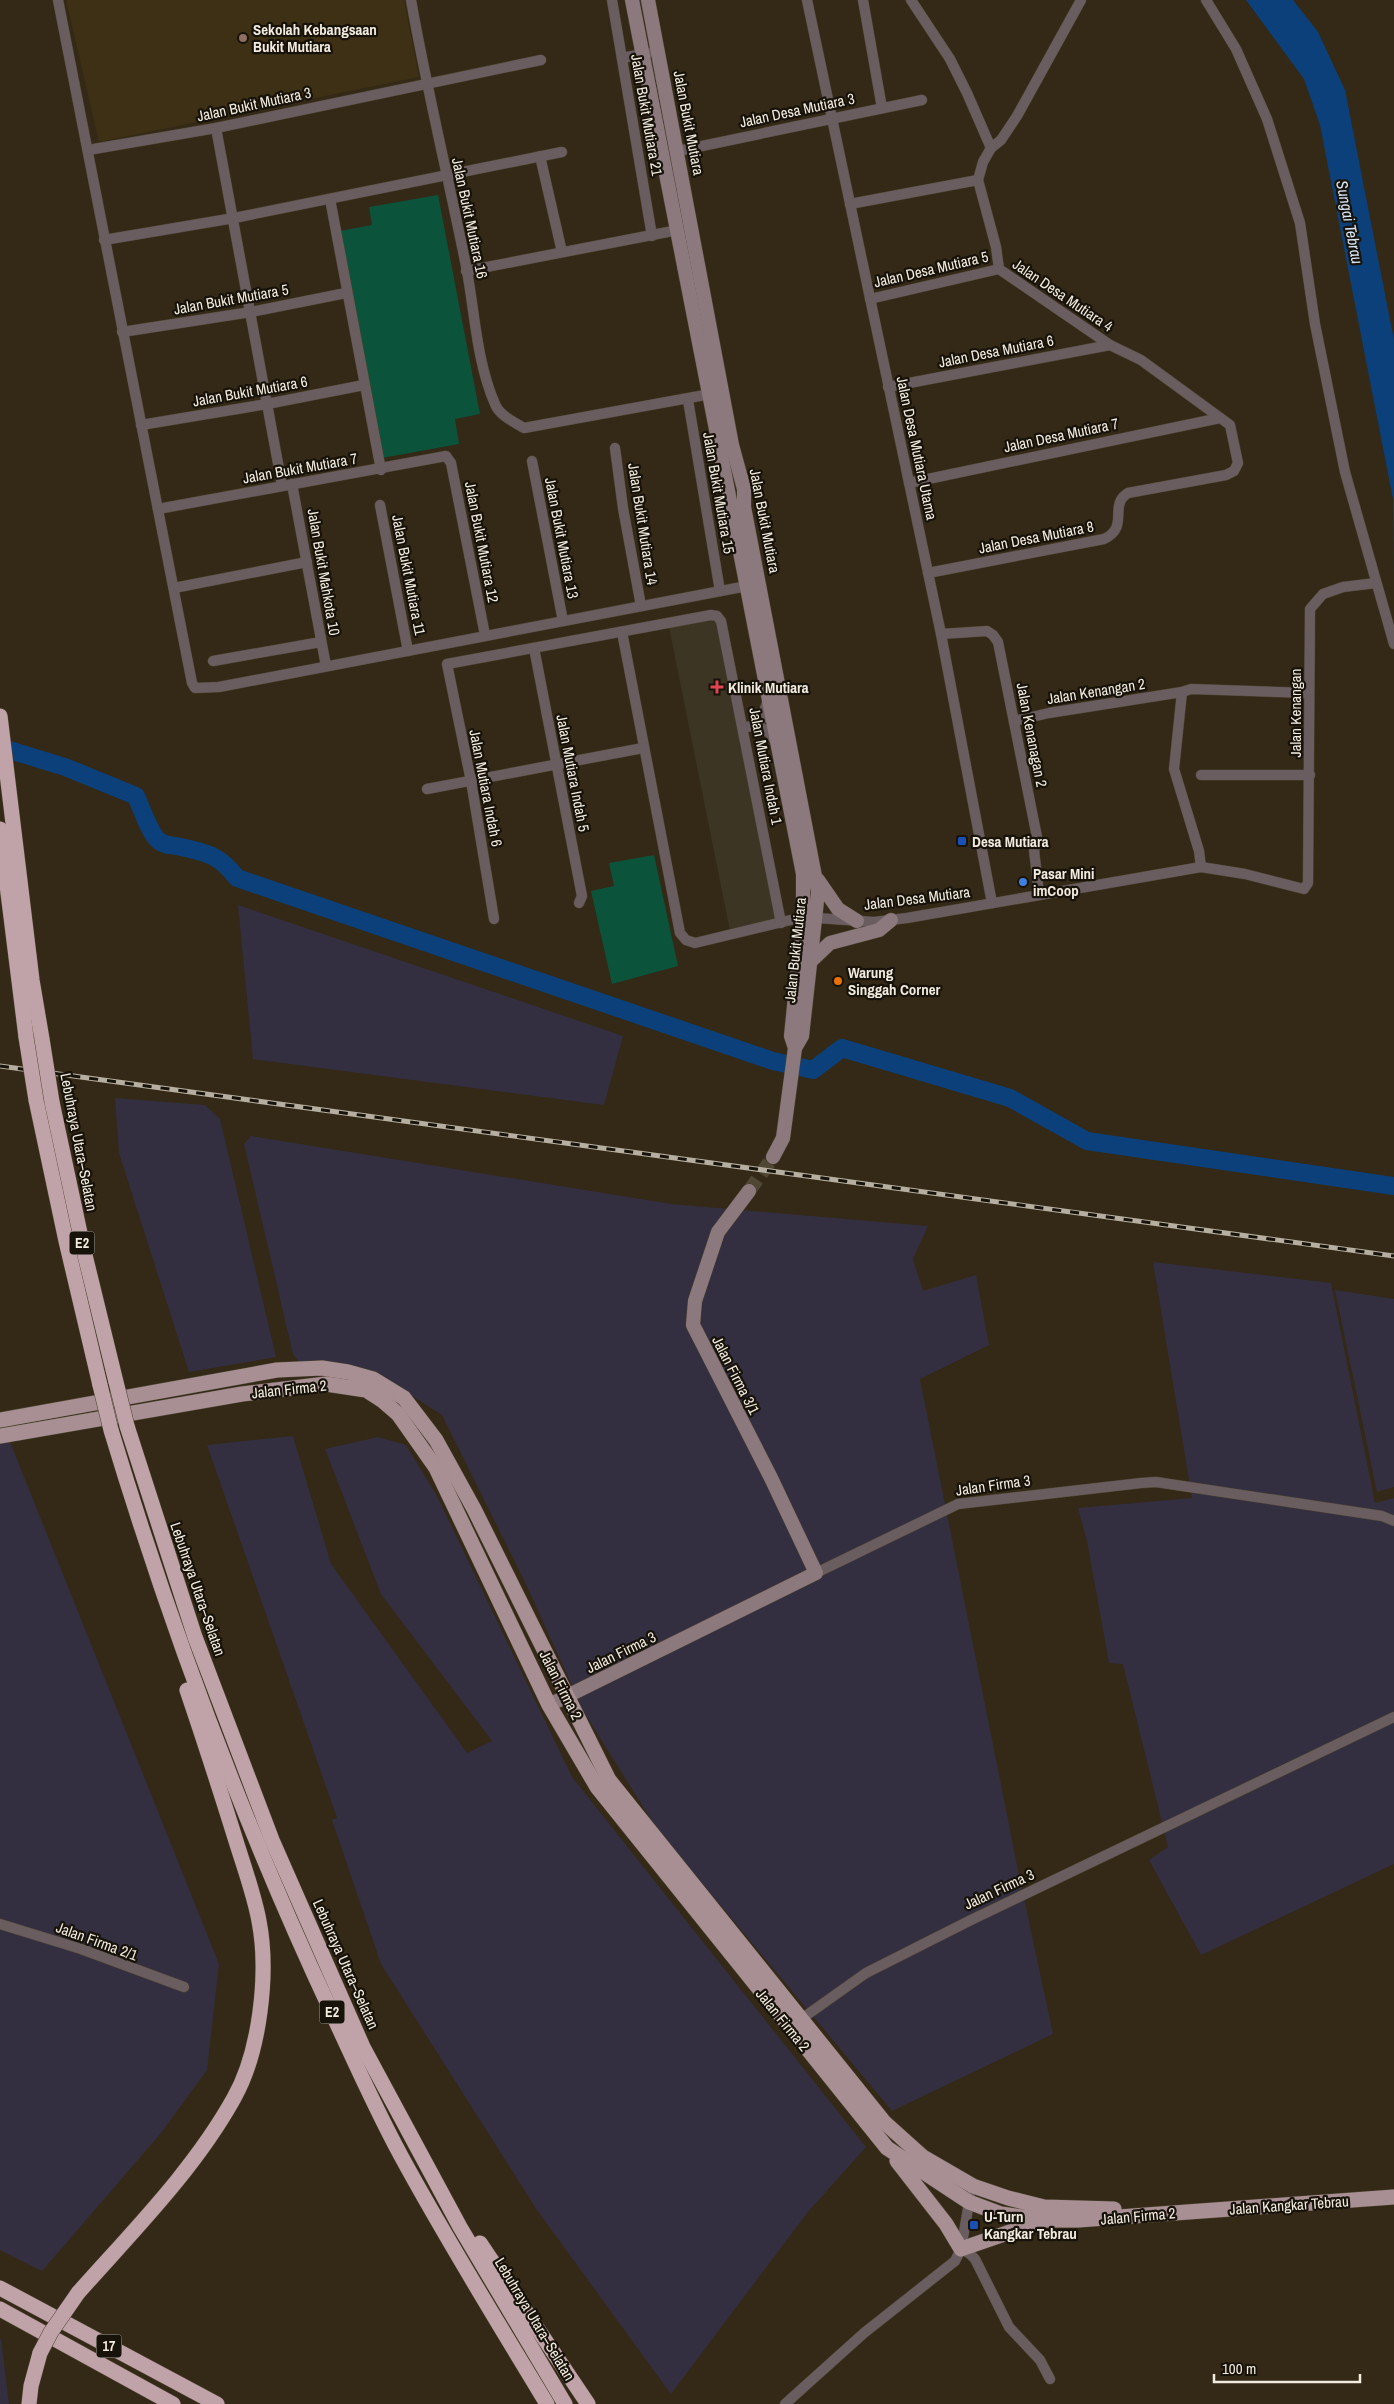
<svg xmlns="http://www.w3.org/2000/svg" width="1394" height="2404" viewBox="0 0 1394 2404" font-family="'Archivo Narrow',sans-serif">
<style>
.commercial{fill:#3c3524}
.industrial{fill:#332f40}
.built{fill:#3d3015}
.green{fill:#0b543b}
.water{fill:#0b407a}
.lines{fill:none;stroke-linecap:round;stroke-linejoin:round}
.river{stroke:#0b407a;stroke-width:18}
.secondary-tunnel{stroke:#504634;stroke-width:14;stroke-dasharray:14 7;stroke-linecap:butt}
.street-casing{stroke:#4e4432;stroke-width:11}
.secondary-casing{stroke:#4e4432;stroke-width:15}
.primary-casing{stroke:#4e4432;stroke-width:16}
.highway-casing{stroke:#4e4432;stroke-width:16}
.street{stroke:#695d5f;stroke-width:10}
.secondary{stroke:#8c797d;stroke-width:14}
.primary{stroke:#a78f93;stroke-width:15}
.highway{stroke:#c0a3a8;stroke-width:15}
.rail-casing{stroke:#b6aea0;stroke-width:5}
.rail{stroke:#17120a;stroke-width:3;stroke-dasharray:9;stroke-linecap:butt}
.highway-bridge-casing{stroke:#4e4432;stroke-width:16;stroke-linecap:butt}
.highway-bridge{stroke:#c0a3a8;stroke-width:15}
.education-dot{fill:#8d6e63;stroke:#17120a;stroke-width:2}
.health-dot{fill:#e0444e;stroke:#17120a;stroke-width:2}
.transit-dot{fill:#1a4fb4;stroke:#17120a;stroke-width:2}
.shop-dot{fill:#3f7fe0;stroke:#17120a;stroke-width:2}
.food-dot{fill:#e8710a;stroke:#17120a;stroke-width:2}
.labels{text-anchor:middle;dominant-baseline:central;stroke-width:4.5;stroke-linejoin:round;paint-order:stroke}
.shield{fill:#17120a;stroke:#b0aa9f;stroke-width:1}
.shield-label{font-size:14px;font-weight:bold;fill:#f2ebdf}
.poi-label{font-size:15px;font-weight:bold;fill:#f2ebdf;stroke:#17120a;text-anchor:start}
.street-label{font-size:15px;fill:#f2ebdf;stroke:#17120a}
.water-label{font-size:16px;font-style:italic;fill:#d6e4f6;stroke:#17120a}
</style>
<rect width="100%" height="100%" fill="#332916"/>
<!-- commercial -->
<path class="commercial" d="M721,616L784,918L730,931L669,627Z"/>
<!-- industrial -->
<g class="industrial">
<path d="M238,905L623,1036L604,1105L253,1059Z"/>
<path d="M115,1098L205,1105L220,1119L276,1357L189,1372L119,1153Z"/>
<path d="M251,1136L671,1204L928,1226L913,1259L923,1291L976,1275L989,1345L920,1379L1019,1875L1053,2034L892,2111L657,1829L584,1712L525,1582L442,1415L380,1375L353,1366L299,1362L293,1354L244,1144Z"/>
<path d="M1153,1262L1331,1283L1375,1503L1394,1498V1864L1201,1955L1149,1860L1168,1847L1123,1664L1109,1663L1087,1541L1078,1508L1192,1498Z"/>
<path d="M1335,1290L1394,1299V1487L1377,1492Z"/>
<path d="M0,1417L219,1964L207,2070L161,2133L42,2271L0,2250Z"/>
<path d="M293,1436L331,1564L467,1753L492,1741L381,1594L325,1449L378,1437L406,1445L437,1496L572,1777L866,2147L807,2213L671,2394L537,2210L381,1964L332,1820L337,1818L207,1445Z"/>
<path d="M0,2339H1L9,2404H0Z"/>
</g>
<!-- built -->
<path class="built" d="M66,0H404L419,77L99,142Z"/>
<!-- green -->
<g class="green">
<path d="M438,195L480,414L455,419L459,444L382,458L340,231L372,225L369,207Z"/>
<path d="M654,855L678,966L612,984L591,891L614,886L609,863Z"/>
</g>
<!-- water -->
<path class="water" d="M1246,0H1293L1318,32L1345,90L1394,340V576L1393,499L1320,125L1304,79Z"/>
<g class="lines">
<!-- river -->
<path class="river" d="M0,747L65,767L136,796C141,807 150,834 159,841C165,846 173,845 181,847C209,853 220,856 237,878L773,1061L813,1070L842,1048L1010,1098L1087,1141L1394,1186"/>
<!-- secondary-tunnel -->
<path class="secondary-tunnel" d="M749,1191L773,1157"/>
<defs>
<g id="street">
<path d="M58,0L192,683L195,688L219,687L747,586L750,582"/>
<path d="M411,0C427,91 449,180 467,271C475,315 477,363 495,404C499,415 514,422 524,428L716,393"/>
<path d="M612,0L652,236"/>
<path d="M807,0L941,634L992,903"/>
<path d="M863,0L882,108"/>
<path d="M911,0L950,59L967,93L991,148L1001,140L1017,116L1081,0"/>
<path d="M1206,0L1236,49L1267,119L1300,223L1315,324L1345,472L1394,644"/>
<path d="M622,58L648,53"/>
<path d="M216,128L282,485"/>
<path d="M88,150L216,128L541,60"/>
<path d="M678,151L922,100"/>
<path d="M540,156L562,252"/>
<path d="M978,180L983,162L991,148"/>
<path d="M330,199L381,470"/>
<path d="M850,204L978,180L996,247L999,269L1110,345L1141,360L1230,425L1238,463L1234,471L1226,475L1128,493C1108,505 1130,527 1104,539L928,573"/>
<path d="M104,240L234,218L562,152"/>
<path d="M466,271L678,230"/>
<path d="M870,299L999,269"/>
<path d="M122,332L251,312L346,293"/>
<path d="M888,387L1110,345"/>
<path d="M688,400L720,591"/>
<path d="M141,425L267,404L364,385"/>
<path d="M615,448L623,508L641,606"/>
<path d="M532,461L563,621"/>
<path d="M909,483L1220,418"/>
<path d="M292,484L326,666"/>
<path d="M380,505L408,651"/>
<path d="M158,509L446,456L451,463L485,635"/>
<path d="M174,588L307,562"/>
<path d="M622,632L680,933L686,940L695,943L803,917L874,922L907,918L1201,867L1245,874L1304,889L1308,883L1310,609L1323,594L1343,587L1376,583"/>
<path d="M941,634L987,631L993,635L998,642L1038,842L1034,850L1039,894"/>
<path d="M534,648L582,896L579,903"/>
<path d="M213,661L321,642"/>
<path d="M1182,692L1191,689L1309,693"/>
<path d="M1014,721L1049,713L1182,692L1174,769L1199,851L1201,867"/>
<path d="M755,725L761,720L768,700"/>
<path d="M743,727C758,725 767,727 775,741"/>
<path d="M1201,775H1310"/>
<path d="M427,789L643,748"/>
<path d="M494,919L471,781L447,664L711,615L717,616L721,621L781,923"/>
<path d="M816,1573L958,1504L1141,1483L1156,1482L1382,1516L1394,1521"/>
<path d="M0,1924L81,1949L184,1987"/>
<path d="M797,2022L866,1973L971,1920L1394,1717"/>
<path d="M961,2249L970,2254L975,2259L1009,2327L1040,2360L1050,2379"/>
<path d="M785,2404L864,2333L955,2261L961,2249L970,2197"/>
</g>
<g id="secondary">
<path d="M632,0L803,874V917L791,1036L795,1048L783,1138L773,1157"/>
<path d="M648,0L732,445L744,489V507L818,892L802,1036L795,1048"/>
<path d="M818,880L838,909L857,921"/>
<path d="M810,962L830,943L879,930L891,920"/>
<path d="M549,1705L816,1573L771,1478L693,1325L695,1301L718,1232L749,1191"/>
</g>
<g id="primary">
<path d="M0,1420L277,1370L322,1368L348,1372L373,1379L404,1398L436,1440L474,1509L609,1780L884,2122L923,2157L973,2186L1008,2198L1044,2207L1114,2209"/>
<path d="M0,1436L242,1394L326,1384L366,1390L383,1401L398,1414L436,1468L549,1705L597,1787L887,2148L969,2202L1001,2214L1044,2220H1078L1394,2197"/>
<path d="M897,2161L946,2224L961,2249L1042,2221"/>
</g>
<g id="highway">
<path d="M0,716L32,980L42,1039"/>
<path d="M0,829L26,1037"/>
<path d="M36,1100L66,1241L100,1385"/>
<path d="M52,1102L83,1247L116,1382"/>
<path d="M127,1426L195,1637L272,1840L363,2047L460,2227L565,2404"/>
<path d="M111,1430C171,1629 244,1825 332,2013C354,2060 375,2108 400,2154C446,2239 497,2321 547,2404"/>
<path d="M480,2243L588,2404"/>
<path d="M0,2288L217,2404"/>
<path d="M78,2293C133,2231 194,2170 234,2098C260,2052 269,1973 259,1921C254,1894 244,1867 236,1841C220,1790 204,1740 187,1690"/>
<path d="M0,2309L173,2404"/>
<path d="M29,2404L31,2386L40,2353"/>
</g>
</defs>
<!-- street casing -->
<use href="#street" class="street-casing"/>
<!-- secondary casing -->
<use href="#secondary" class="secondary-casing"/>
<!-- primary casing -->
<use href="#primary" class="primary-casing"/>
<!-- highway casing -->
<use href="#highway" class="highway-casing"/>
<!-- street -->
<use href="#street" class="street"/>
<!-- secondary -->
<use href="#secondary" class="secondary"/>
<!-- primary -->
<use href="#primary" class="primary"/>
<!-- highway -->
<use href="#highway" class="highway"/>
<defs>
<path id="rail" d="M0,1066L1394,1256"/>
</defs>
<!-- rail casing -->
<use href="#rail" class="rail-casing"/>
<!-- rail -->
<use href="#rail" class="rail"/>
<defs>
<g id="highway-bridge">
<path d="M26,1037L36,1100"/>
<path d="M42,1039L52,1102"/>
<path d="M116,1382L127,1426"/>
<path d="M100,1385L111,1430"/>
<path d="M40,2353L51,2332L78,2293"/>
</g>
</defs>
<!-- highway-bridge casing -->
<use href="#highway-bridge" class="highway-bridge-casing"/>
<!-- highway-bridge -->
<use href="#highway-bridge" class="highway-bridge"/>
</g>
<!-- markers -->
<circle class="education-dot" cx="243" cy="38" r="5"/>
<path class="health-dot" d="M714.5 679.5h5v5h5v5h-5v5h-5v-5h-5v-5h5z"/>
<g class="transit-dot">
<rect x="957" y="836" width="10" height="10" rx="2.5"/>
<rect x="969" y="2220" width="10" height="10" rx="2.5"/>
</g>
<circle class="shop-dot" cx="1023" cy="882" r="5"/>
<circle class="food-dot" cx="838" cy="981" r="5"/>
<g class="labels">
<!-- shield labels -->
<g class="shield">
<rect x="69.5" y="1231.5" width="25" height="23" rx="4"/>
<rect x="319.5" y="2000.5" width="25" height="23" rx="4"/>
<rect x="96.5" y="2334.5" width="25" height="23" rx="4"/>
</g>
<g class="shield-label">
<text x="82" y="1243">E2</text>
<text x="332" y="2012">E2</text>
<text x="109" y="2346">17</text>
</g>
<!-- poi labels -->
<g class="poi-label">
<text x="253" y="29">Sekolah Kebangsaan<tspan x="253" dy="17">Bukit Mutiara</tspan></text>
<text x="728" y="687">Klinik Mutiara</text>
<text x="972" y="841">Desa Mutiara</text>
<text x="1033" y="873">Pasar Mini<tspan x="1033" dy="17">imCoop</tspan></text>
<text x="848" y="972">Warung<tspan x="848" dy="17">Singgah Corner</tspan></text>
<text x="984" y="2216">U-Turn<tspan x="984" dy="17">Kangkar Tebrau</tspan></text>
</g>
<!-- street labels -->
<g class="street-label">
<text transform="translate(254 104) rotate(-12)">Jalan Bukit Mutiara 3</text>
<text transform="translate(797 110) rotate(-12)">Jalan Desa Mutiara 3</text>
<text transform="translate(647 115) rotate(80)">Jalan Bukit Mutiara 21</text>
<text transform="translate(689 123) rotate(79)">Jalan Bukit Mutiara</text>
<text transform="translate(470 218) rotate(78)">Jalan Bukit Mutiara 16</text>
<text transform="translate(931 269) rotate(-13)">Jalan Desa Mutiara 5</text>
<text transform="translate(1063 295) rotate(34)">Jalan Desa Mutiara 4</text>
<text transform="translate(231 299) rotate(-10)">Jalan Bukit Mutiara 5</text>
<text transform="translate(996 351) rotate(-11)">Jalan Desa Mutiara 6</text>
<text transform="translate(250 391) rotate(-10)">Jalan Bukit Mutiara 6</text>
<text transform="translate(1061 435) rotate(-12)">Jalan Desa Mutiara 7</text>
<text transform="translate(917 448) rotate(78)">Jalan Desa Mutiara Utama</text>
<text transform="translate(300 468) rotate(-10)">Jalan Bukit Mutiara 7</text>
<text transform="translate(719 493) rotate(80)">Jalan Bukit Mutiara 15</text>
<text transform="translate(765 521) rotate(79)">Jalan Bukit Mutiara</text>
<text transform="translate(643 524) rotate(81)">Jalan Bukit Mutiara 14</text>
<text transform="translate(1036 537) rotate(-11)">Jalan Desa Mutiara 8</text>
<text transform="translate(562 538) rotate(79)">Jalan Bukit Mutiara 13</text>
<text transform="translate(482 542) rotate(79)">Jalan Bukit Mutiara 12</text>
<text transform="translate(324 572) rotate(80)">Jalan Bukit Mahkota 10</text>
<text transform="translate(409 575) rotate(79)">Jalan Bukit Mutiara 11</text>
<text transform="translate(1096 691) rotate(-9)">Jalan Kenangan 2</text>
<text transform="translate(1295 713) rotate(-90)">Jalan Kenangan</text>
<text transform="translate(1032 735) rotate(79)">Jalan Kenanagan 2</text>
<text transform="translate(766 766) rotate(79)">Jalan Mutiara Indah 1</text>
<text transform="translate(573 773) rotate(79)">Jalan Mutiara Indah 5</text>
<text transform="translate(486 788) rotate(79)">Jalan Mutiara Indah 6</text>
<text transform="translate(917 898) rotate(-7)">Jalan Desa Mutiara</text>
<text transform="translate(795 950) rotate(-84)">Jalan Bukit Mutiara</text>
<text transform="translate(79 1142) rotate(79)">Lebuhraya Utara–Selatan</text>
<text transform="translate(736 1375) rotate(63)">Jalan Firma 3/1</text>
<text transform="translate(289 1389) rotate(-6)">Jalan Firma 2</text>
<text transform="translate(993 1485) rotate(-8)">Jalan Firma 3</text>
<text transform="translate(198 1589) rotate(71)">Lebuhraya Utara–Selatan</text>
<text transform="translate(621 1652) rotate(-26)">Jalan Firma 3</text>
<text transform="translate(561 1685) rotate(63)">Jalan Firma 2</text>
<text transform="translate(999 1889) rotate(-25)">Jalan Firma 3</text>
<text transform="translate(97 1941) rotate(20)">Jalan Firma 2/1</text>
<text transform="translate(346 1964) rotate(66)">Lebuhraya Utara–Selatan</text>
<text transform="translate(783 2020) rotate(51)">Jalan Firma 2</text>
<text transform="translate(1289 2205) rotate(-4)">Jalan Kangkar Tebrau</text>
<text transform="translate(1138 2216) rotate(-5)">Jalan Firma 2</text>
<text transform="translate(535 2319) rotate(59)">Lebuhraya Utara–Selatan</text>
</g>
<!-- water labels -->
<g class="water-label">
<text transform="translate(1350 222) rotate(79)">Sungai Tebrau</text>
</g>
</g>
<!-- scale -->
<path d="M1214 2374v8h146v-8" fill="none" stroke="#f2ebdf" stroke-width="2.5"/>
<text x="1222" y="2374" font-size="15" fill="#f2ebdf" stroke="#17120a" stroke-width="4" paint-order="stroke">100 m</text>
</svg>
